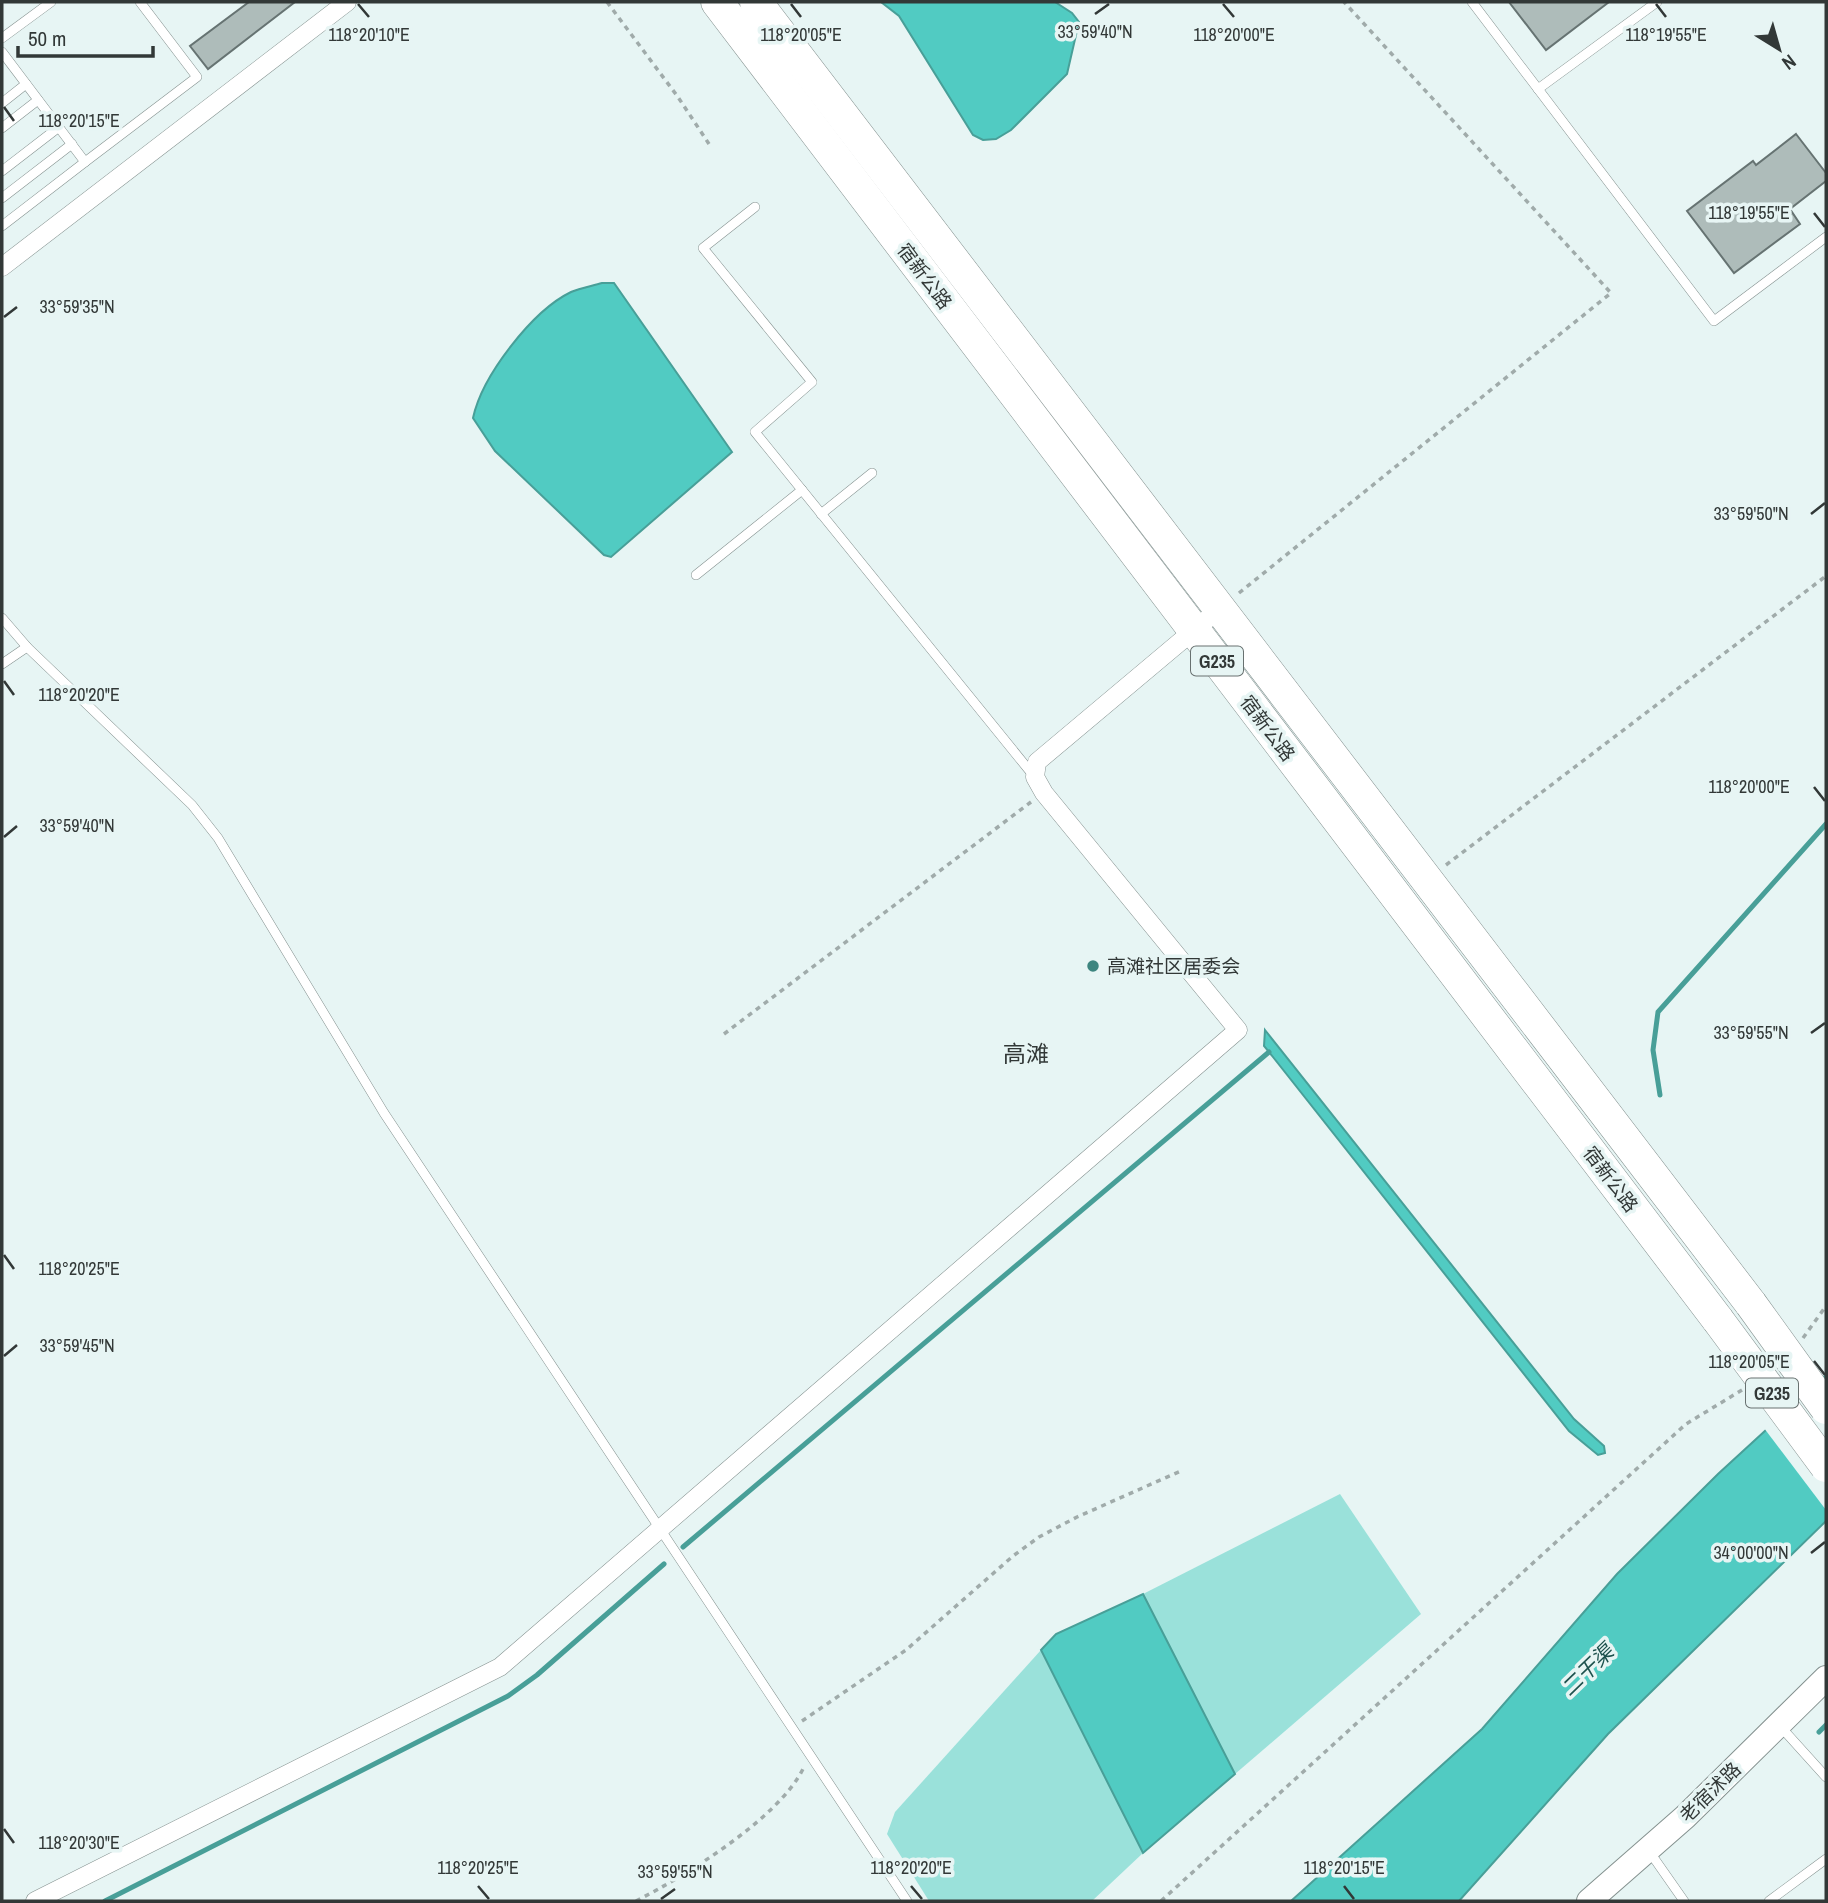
<svg xmlns="http://www.w3.org/2000/svg" width="1828" height="1903" viewBox="0 0 1828 1903" font-family="'Archivo Narrow','Noto Sans SC',sans-serif">
<style>
.green{fill:#9ae1da}
.water{fill:#51cbc2;stroke:#489f98;stroke-width:2}
.pier{fill:#e7f5f4}
.lines{fill:none;stroke-linecap:round;stroke-linejoin:round}
.stream{stroke:#489f98;stroke-width:5}
.building{fill:#aebcba;stroke:#667372;stroke-width:2}
.lane-casing{stroke:#84918f;stroke-width:10}
.street-casing{stroke:#84918f;stroke-width:19}
.secondary-casing{stroke:#84918f;stroke-width:26}
.highway-casing{stroke:#84918f;stroke-width:33}
.path{stroke:#a0abaa;stroke-width:3.5;stroke-dasharray:5 5;stroke-linecap:butt}
.lane{stroke:#fff;stroke-width:9}
.street{stroke:#fff;stroke-width:18}
.secondary{stroke:#fff;stroke-width:24}
.highway{stroke:#fff;stroke-width:32}
.highway-bridge-casing{stroke:#84918f;stroke-width:33;stroke-linecap:butt}
.highway-bridge{stroke:#fff;stroke-width:32}
.ticks{fill:none;stroke:#323837;stroke-width:2.5}
.poi-dot{fill:#3d857f;stroke:#e7f5f4;stroke-width:2.5}
.labels{text-anchor:middle;dominant-baseline:central;stroke-width:7;stroke-linejoin:round;paint-order:stroke}
.shield{fill:#e7f5f4;stroke:#687170;stroke-width:2}
.shield-label{font-size:18px;font-weight:bold;fill:#323837}
.street-label{font-size:19px;fill:#323837;stroke:#e7f5f4}
.poi-label{font-size:19px;fill:#323837;stroke:#e7f5f4;text-anchor:start}
.water-label{font-size:21px;font-style:italic;fill:#1e524e;stroke:#e7f5f4}
.quarter-label{font-size:23px;fill:#323837;stroke:#e7f5f4}
.ticks-label{font-size:18px;text-anchor:middle;fill:#323837;stroke:#e7f5f4;stroke-width:7;stroke-linejoin:round;paint-order:stroke}
</style>
<rect width="100%" height="100%" fill="#e7f5f4"/>
<!-- green -->
<g class="green">
<path d="M1340,1494L1421,1614L1235,1774L1143,1594Z"/>
<path d="M1041,1650L1143,1853L1092,1901H929L887,1834L895,1812Z"/>
</g>
<!-- water -->
<g class="water">
<path d="M881,2H1055L1072,13L1079,22L1067,74L1011,130L996,139L983,140L973,135L899,16Z"/>
<path d="M602,283H614L732,452L611,557L604,555L495,451L473,418C482,376 532,311 571,292C580,288 592,286 602,283Z"/>
<path d="M1265,1030L1574,1419L1604,1446L1605,1453L1598,1455L1569,1431L1269,1052L1264,1046Z"/>
<path d="M1826,1375V1521L1608,1734L1459,1901H1291L1482,1729L1617,1574L1718,1474Z"/>
<path d="M1143,1594L1235,1774L1143,1853L1041,1650L1056,1634Z"/>
</g>
<!-- pier -->
<path class="pier" d="M1815,1380L1826,1395V1510L1764,1428Z"/>
<g class="lines">
<!-- stream -->
<g class="stream">
<path d="M1660,1095L1653,1050L1658,1012L1826,824"/>
<path d="M683,1547L1269,1052"/>
<path d="M1819,1732L1826,1725"/>
<path d="M105,1901L508,1696L537,1675L664,1564"/>
</g>
</g>
<!-- building -->
<g class="building">
<path d="M249,2H295L208,69L190,46Z"/>
<path d="M1509,2H1609L1546,50Z"/>
<path d="M1796,134L1826,173V181L1790,209L1800,224L1734,273L1687,211L1753,161L1756,165Z"/>
</g>
<g class="lines">
<defs>
<g id="lane">
<path d="M1472,2L1714,321L1826,237"/>
<path d="M2,38L51,2"/>
<path d="M2,52L85,162L197,77L140,2"/>
<path d="M1538,89L1657,2"/>
<path d="M2,103L26,84"/>
<path d="M2,128L38,100"/>
<path d="M2,171L59,127"/>
<path d="M2,198L72,144"/>
<path d="M755,207L703,248L812,382L755,432L1033,775"/>
<path d="M2,226L85,162"/>
<path d="M821,514L872,473"/>
<path d="M696,575L802,490"/>
<path d="M2,618L27,647L192,805L218,838L384,1113L907,1901"/>
<path d="M2,664L27,647"/>
<path d="M1780,1726L1826,1777"/>
<path d="M1649,1851L1684,1901"/>
<path d="M1769,1901L1826,1859"/>
</g>
<g id="street">
<path d="M2,267L347,2"/>
<path d="M35,1901L500,1667L1238,1030L1044,793L1035,777L1037,762L1218,610"/>
</g>
<path id="secondary" d="M1589,1901L1685,1817L1826,1678"/>
<g id="highway">
<path d="M717,2L1718,1320"/>
<path d="M756,2L1751,1304"/>
</g>
</defs>
<!-- lane casing -->
<use href="#lane" class="lane-casing"/>
<!-- street casing -->
<use href="#street" class="street-casing"/>
<!-- secondary casing -->
<use href="#secondary" class="secondary-casing"/>
<!-- highway casing -->
<use href="#highway" class="highway-casing"/>
<!-- path -->
<g class="path">
<path d="M607,2L678,97L709,144"/>
<path d="M1239,593L1611,293L1344,2"/>
<path d="M1446,865L1826,576"/>
<path d="M724,1034L1031,802"/>
<path d="M1803,1338L1826,1306"/>
<path d="M802,1721L906,1650L1013,1556L1039,1537L1077,1517L1183,1470"/>
<path d="M636,1901C685,1876 778,1819 803,1769"/>
<path d="M1161,1901L1686,1424L1742,1390"/>
</g>
<!-- lane -->
<use href="#lane" class="lane"/>
<!-- street -->
<use href="#street" class="street"/>
<!-- secondary -->
<use href="#secondary" class="secondary"/>
<!-- highway -->
<use href="#highway" class="highway"/>
<defs>
<g id="highway-bridge">
<path d="M1751,1304L1826,1408"/>
<path d="M1718,1320L1826,1466"/>
</g>
</defs>
<!-- highway-bridge casing -->
<use href="#highway-bridge" class="highway-bridge-casing"/>
<!-- highway-bridge -->
<use href="#highway-bridge" class="highway-bridge"/>
</g>
<!-- ticks -->
<path class="ticks" d="M358,4L369,17M791,4L801,17M1223,4L1234,17M1656,4L1666,17M1095,14L1109,4M4,107L14,121M1814,213L1825,227M4,317L17,307M1811,514L1825,503M4,681L14,695M1814,787L1825,801M4,837L17,826M1811,1033L1825,1023M4,1255L14,1269M4,1356L17,1345M1814,1361L1825,1375M1811,1553L1825,1542M4,1829L14,1843M478,1886L489,1899M911,1886L922,1899M1344,1886L1354,1899M661,1899L675,1889"/>
<!-- markers -->
<circle class="poi-dot" cx="1093" cy="966" r="7"/>
<g class="labels">
<!-- shield labels -->
<g class="shield">
<rect x="1191" y="646.5" width="52" height="29" rx="5"/>
<rect x="1746" y="1378.5" width="52" height="29" rx="5"/>
</g>
<g class="shield-label">
<text x="1217" y="661">G235</text>
<text x="1772" y="1393">G235</text>
</g>
<!-- street labels -->
<g class="street-label">
<text transform="translate(925 276) rotate(53)">宿新公路</text>
<text transform="translate(1268 728) rotate(53)">宿新公路</text>
<text transform="translate(1611 1179) rotate(53)">宿新公路</text>
<text transform="translate(1710 1792) rotate(-44)">老宿沭路</text>
</g>
<!-- poi labels -->
<g class="poi-label">
<text x="1107" y="966">高滩社区居委会</text>
</g>
<!-- water labels -->
<g class="water-label">
<text transform="translate(1587 1670) rotate(-44)">二干渠</text>
</g>
<!-- quarter labels -->
<g class="quarter-label">
<text x="1026" y="1053">高滩</text>
</g>
</g>
<g class="ticks-label">
<text x="1095" y="38">33°59'40"N</text>
<text x="369" y="41">118°20'10"E</text>
<text x="801" y="41">118°20'05"E</text>
<text x="1234" y="41">118°20'00"E</text>
<text x="1666" y="41">118°19'55"E</text>
<text x="79" y="127">118°20'15"E</text>
<text x="1749" y="219">118°19'55"E</text>
<text x="77" y="313">33°59'35"N</text>
<text x="1751" y="520">33°59'50"N</text>
<text x="79" y="701">118°20'20"E</text>
<text x="1749" y="793">118°20'00"E</text>
<text x="77" y="832">33°59'40"N</text>
<text x="1751" y="1039">33°59'55"N</text>
<text x="79" y="1275">118°20'25"E</text>
<text x="77" y="1352">33°59'45"N</text>
<text x="1749" y="1368">118°20'05"E</text>
<text x="1751" y="1559">34°00'00"N</text>
<text x="79" y="1849">118°20'30"E</text>
<text x="478" y="1874">118°20'25"E</text>
<text x="911" y="1874">118°20'20"E</text>
<text x="1344" y="1874">118°20'15"E</text>
<text x="675" y="1878">33°59'55"N</text>
</g>
<!-- border -->
<rect width="1828" height="1903" fill="none" stroke="#323837" stroke-width="7"/>
<!-- north arrow -->
<g transform="translate(1779 49) rotate(143)" stroke="#e7f5f4" stroke-width="5" paint-order="stroke">
<path d="M0-5L12 26L0 18L-12 26Z" fill="#323837"/>
<text y="-10" font-size="19" font-weight="bold" text-anchor="middle" fill="#323837">N</text>
</g>
<!-- scale -->
<path d="M18 46v10h135v-10" fill="none" stroke="#323837" stroke-width="3.5"/>
<text x="28" y="46" font-size="21" fill="#323837" stroke="#e7f5f4" stroke-width="5" paint-order="stroke">50 m</text>
</svg>
